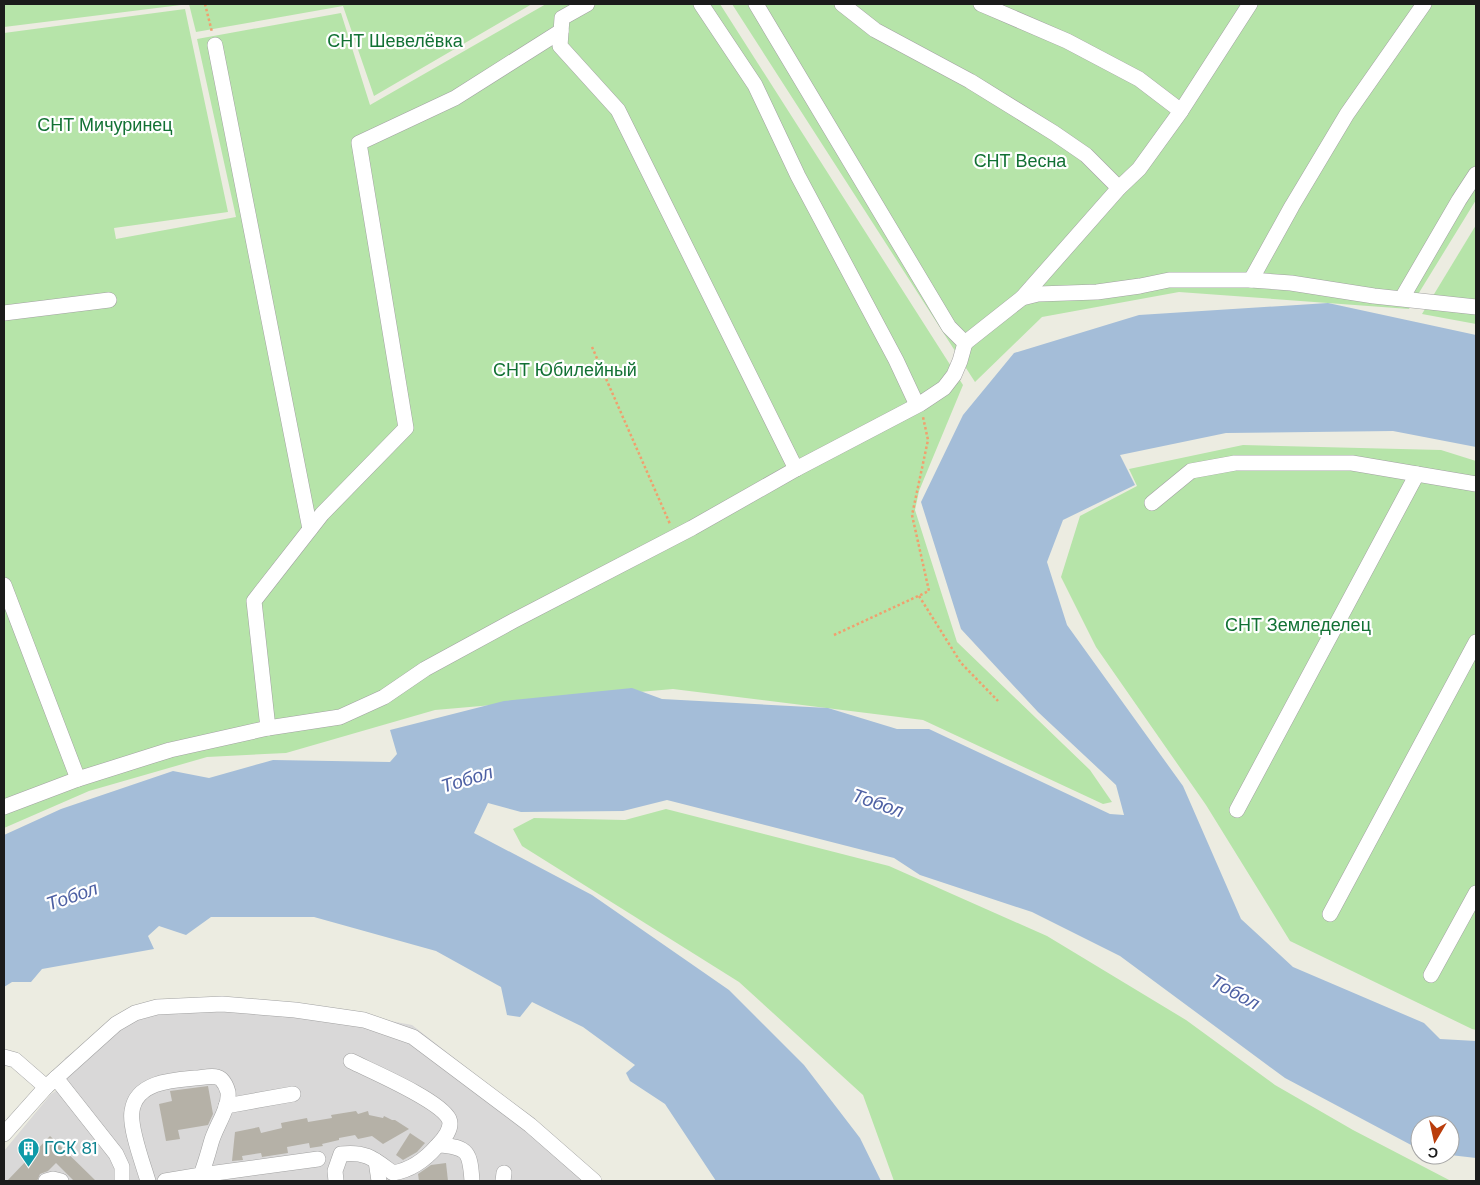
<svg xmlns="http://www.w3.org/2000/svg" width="1480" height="1185" viewBox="0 0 1480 1185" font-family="'DM Sans',sans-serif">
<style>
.residential{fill:#d9d8d8}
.grass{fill:#b6e4a9}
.water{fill:#a4bdd8}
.building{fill:#b5b1a7}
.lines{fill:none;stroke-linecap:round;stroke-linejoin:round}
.minor-casing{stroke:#a2a2a2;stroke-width:16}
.path{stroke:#f0a06e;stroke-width:2.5;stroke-dasharray:2.5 2.5;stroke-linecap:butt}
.minor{stroke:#fff;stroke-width:15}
.labels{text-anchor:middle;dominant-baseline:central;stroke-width:4.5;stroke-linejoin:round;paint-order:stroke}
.park-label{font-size:18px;fill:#127134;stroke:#fff}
.culture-label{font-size:18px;fill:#0d838f;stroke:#fff;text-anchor:start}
.water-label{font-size:19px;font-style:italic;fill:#4e61a4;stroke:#fff}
</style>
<rect width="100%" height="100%" fill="#ecece1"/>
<!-- residential -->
<path class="residential" d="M149,1009L347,1013L412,1025L535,1121L603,1181H4V1151L51,1094L56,1091L65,1058L113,1023Z"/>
<!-- grass -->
<g class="grass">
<path d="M4,4H532L374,96L343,6L196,32L189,4L4,27Z"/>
<path d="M546,4H720L963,385L919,491L915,510L957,642L1090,770L1112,802L1103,804L923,720L673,689L435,710L286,753L207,757L89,791L4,828V33L185,9L228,212L114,228L116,239L236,217L197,39L341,13L370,105Z"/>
<path d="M732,4H1476V200L1409,309L1179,292L1042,317L975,382Z"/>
<path d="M1476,225V324L1422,314Z"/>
<path d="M1243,445L1441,450L1476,461V1030L1472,1029L1290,941L1206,805L1096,647L1061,577L1080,516L1137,486L1129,469Z"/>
<path d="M666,809L889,866L1047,936L1186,1020L1275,1085L1353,1130L1451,1181H894L863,1095L739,982L522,846L513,829L534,818L625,820Z"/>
</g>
<!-- water -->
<path class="water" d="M1328,303L1476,335V447L1393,431L1226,433L1120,455L1135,485L1063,520L1047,562L1067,625L1183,786L1241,919L1293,967L1424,1023L1440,1039L1476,1041V1158L1450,1155V1125H1420V1147L1413,1146L1285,1078L1120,956L1032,912L920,875L894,858L667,800L623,811L521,812L488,803L474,833L592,895L729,990L804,1065L860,1138L881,1181H716L665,1104L630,1081L626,1073L635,1065L583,1027L532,1002L520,1017L507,1015L501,987L436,951L314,917H211L186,935L159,926L148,936L154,949L42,969L31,982H12L4,987V835L61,809L173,771L209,778L273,760L390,762L397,754L390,730L504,701L632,688L662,699L828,708L897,729H929L1110,814L1124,815L1116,785L1038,712L961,629L921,502L963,415L1014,353L1139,315Z"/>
<!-- building -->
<g class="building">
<path d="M208,1086L213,1114L208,1125L178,1130L180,1139L166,1141L159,1104L172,1101L170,1091Z"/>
<path d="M356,1111L358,1114L368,1111L369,1115L383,1118L384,1116L392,1120H395L409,1129L383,1144L372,1136L358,1139L355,1135L339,1138V1140L322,1144L323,1146L310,1148L309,1143L287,1147L288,1153L262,1157L261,1153L242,1156L243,1160L232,1161L235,1132L259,1127L261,1133L282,1128L281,1123L307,1118L308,1122L332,1118L331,1115Z"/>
<path d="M410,1133L425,1143L417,1152L403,1160L396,1155Z"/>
<path d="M50,1136L96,1181H74L56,1163L48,1171L40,1174L37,1181H7Z"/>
<path d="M446,1163L448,1181H419L418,1174L431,1165Z"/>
</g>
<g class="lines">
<defs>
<g id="minor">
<path d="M587,4L562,18L560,46L618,110L796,469"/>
<path d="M701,4L755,85L798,176L896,360L917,405"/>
<path d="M842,4L875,30L970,81L1054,133L1086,155L1119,188"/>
<path d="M981,4L1067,41L1139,79L1181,111"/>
<path d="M215,45L310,529"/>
<path d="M1251,280L1292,206L1347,114L1424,4"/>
<path d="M1022,298L1119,188L1139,169L1181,111L1250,4"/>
<path d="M1402,298L1459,200L1476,174"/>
<path d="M4,313L109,300"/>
<path d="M965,343L1022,298L1038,294L1097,292L1140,286L1169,280H1251L1291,283L1374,296L1476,307"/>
<path d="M1152,503L1191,471L1235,463H1352L1476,484"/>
<path d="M4,585L78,779"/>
<path d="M268,728L254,601L322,514L406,428L359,143L455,98L561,31"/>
<path d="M4,807L78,779L170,750L268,728L340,717L384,697L425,669L513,621L692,528L796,469L920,404L944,388L954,375L960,361L965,343L949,327L756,4"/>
<path d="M1237,810L1417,474"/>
<path d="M1330,914L1476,642"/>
<path d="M1431,975L1476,893"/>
<path d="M4,1057L15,1060L46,1087"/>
<path d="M56,1078L116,1154L122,1167V1181"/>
<path d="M226,1106L293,1094"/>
<path d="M4,1134L46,1087L116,1024L135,1013L157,1007L222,1004L295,1010L364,1020L413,1037L530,1125L594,1181"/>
<path d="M439,1145C469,1147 470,1153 472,1181"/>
<path d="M376,1161L379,1181"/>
<path d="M46,1181L53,1179L61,1181"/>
<path d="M148,1181C143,1164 129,1127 132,1111C136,1082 172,1080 195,1078C202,1078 214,1074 221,1079C224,1082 227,1088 228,1092C230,1108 215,1127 211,1143C208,1154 205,1164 201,1175L165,1181"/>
<path d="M202,1181L201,1175L318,1159"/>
<path d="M336,1181L335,1171L341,1154C366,1151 374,1159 393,1173C411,1170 425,1160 437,1146C443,1140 453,1128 449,1119C440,1100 371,1071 351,1061"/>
<path d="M503,1181L504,1173"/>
</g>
</defs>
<!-- minor casing -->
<use href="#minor" class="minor-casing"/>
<!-- path -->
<g class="path">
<path d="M205,4L212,32"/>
<path d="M592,347L670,524"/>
<path d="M919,596L961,663L998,701"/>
<path d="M834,635L929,591L912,515L928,440L923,417"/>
</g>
<!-- minor -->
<use href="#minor" class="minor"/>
</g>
<!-- icons -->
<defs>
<symbol id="building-pin" viewBox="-11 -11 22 30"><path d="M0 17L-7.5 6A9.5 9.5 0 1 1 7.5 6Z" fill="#0f9aa8" stroke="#fff"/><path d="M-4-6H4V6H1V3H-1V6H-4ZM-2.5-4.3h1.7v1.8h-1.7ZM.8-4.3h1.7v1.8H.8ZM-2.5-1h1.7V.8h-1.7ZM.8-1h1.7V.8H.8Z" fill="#fff"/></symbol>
</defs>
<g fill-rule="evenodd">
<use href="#building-pin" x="16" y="1136" width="25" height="34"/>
</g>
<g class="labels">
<!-- park labels -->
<g class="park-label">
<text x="395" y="41">СНТ Шевелёвка</text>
<text x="105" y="125">СНТ Мичуринец</text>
<text x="1020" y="161">СНТ Весна</text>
<text x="565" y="370">СНТ Юбилейный</text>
<text x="1298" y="625">СНТ Земледелец</text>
</g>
<!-- culture labels -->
<g class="culture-label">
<text x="44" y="1148">ГСК 81</text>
</g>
<!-- water labels -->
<g class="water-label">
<text transform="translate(467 779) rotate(-17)">Тобол</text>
<text transform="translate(878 803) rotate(19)">Тобол</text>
<text transform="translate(72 896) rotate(-19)">Тобол</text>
<text transform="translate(1235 992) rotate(29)">Тобол</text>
</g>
</g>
<!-- border -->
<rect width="1480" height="1185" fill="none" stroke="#1b1b1b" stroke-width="10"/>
<!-- north arrow -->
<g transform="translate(1435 1140) rotate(189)"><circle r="24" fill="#ffffff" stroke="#a4a4a4"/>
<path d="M0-4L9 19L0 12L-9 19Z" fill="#ba3d0c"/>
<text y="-8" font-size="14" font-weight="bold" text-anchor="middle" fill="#1b1b1b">С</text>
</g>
</svg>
